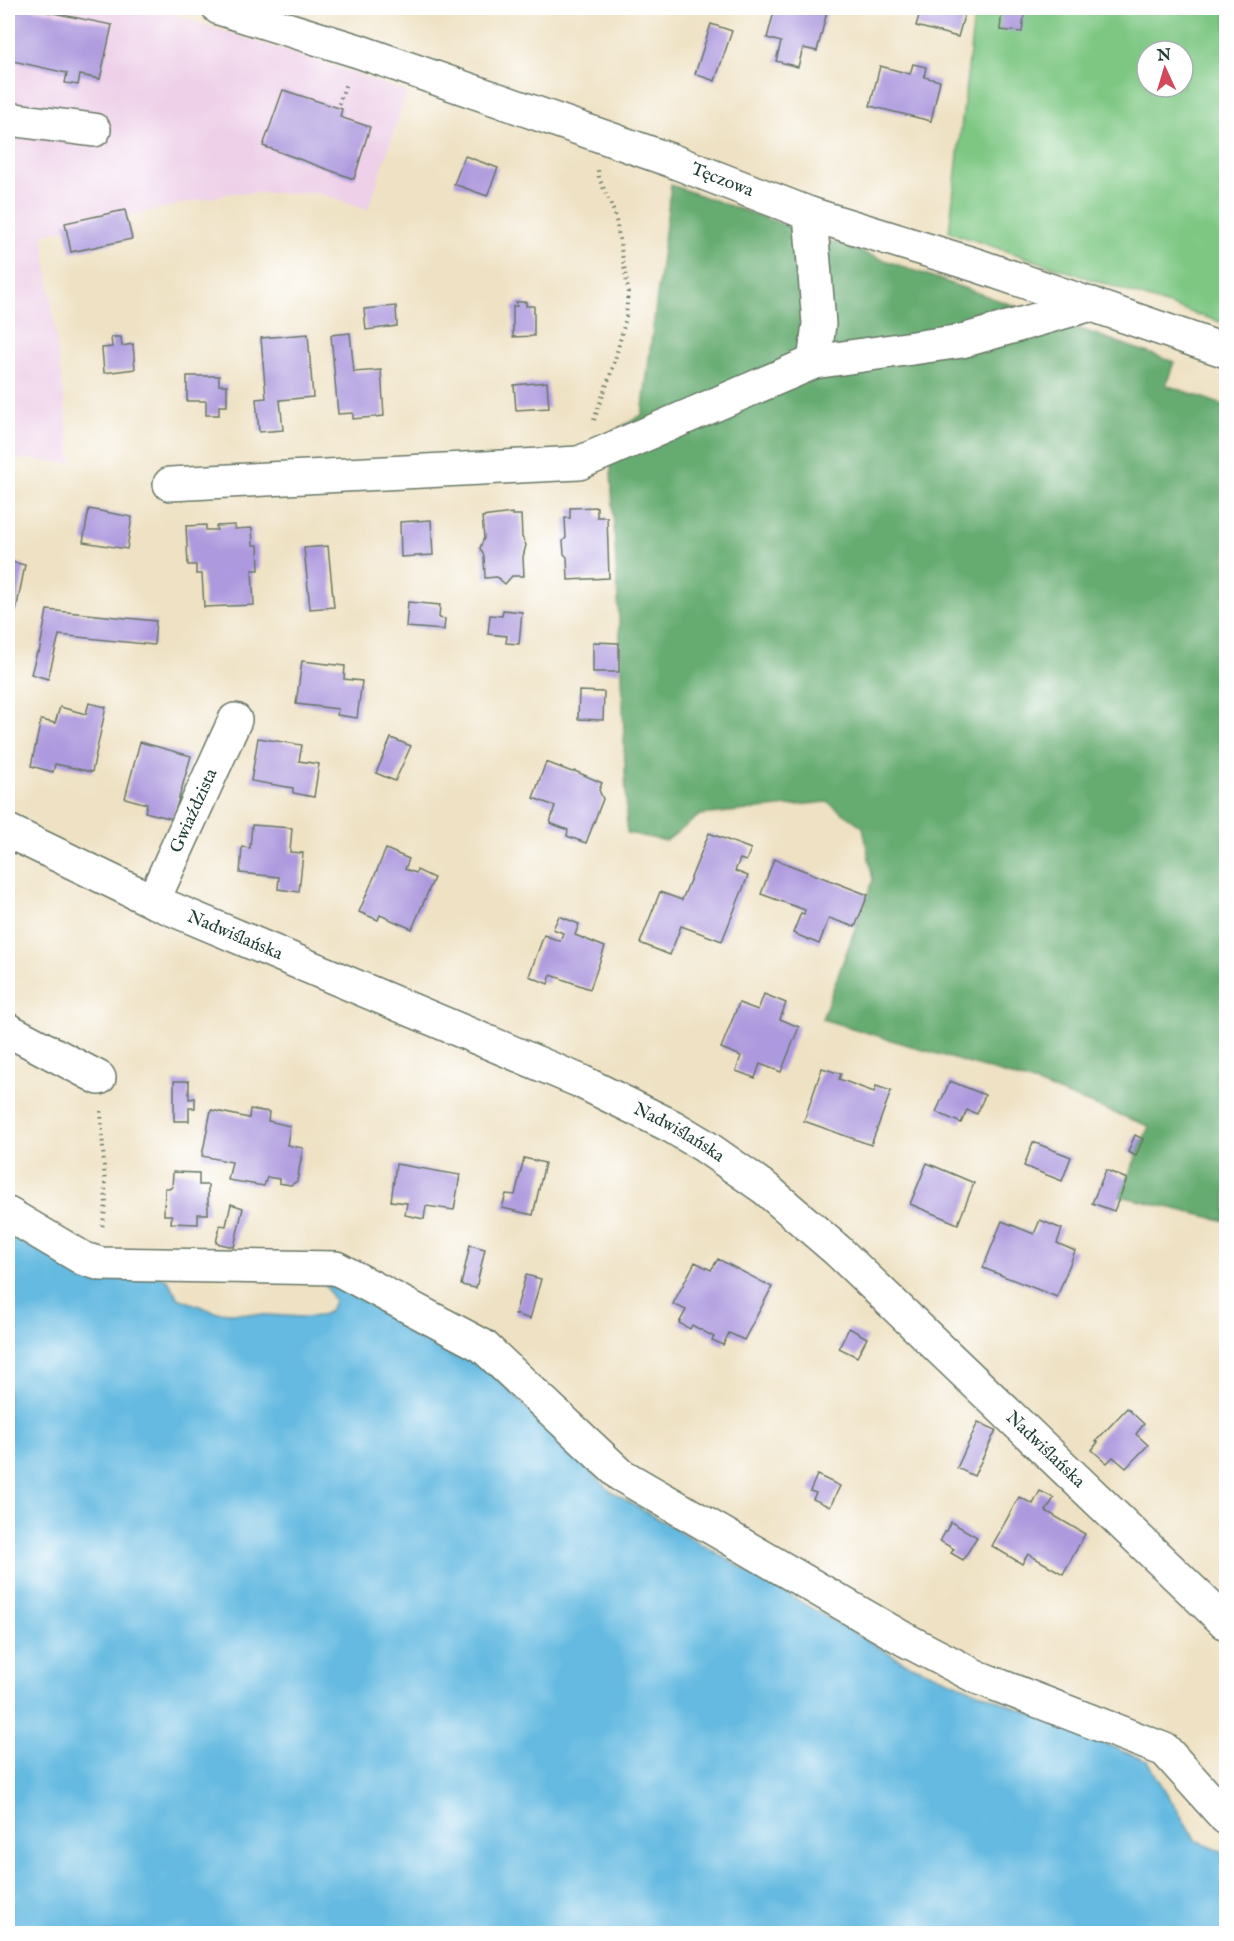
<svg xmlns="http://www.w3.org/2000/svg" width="1234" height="1941" viewBox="0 0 1234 1941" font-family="'IM FELL English',serif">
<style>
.built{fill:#eed0e8}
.green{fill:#7ec783;stroke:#4e825c;stroke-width:1.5;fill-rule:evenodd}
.forest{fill:#66ac71;stroke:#427452;stroke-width:1.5}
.water{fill:#65bae1;stroke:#427c8a;stroke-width:1.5}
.building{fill:#ad9ade}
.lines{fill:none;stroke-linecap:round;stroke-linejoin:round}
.minor-casing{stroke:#687766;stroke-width:36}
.path{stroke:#687766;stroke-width:4;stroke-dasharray:1.5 4.5;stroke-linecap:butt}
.minor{stroke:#fff;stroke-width:33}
.labels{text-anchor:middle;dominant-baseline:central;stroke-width:5;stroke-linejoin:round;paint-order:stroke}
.street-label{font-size:18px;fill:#1f3d34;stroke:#fff}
</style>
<rect width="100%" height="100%" fill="#fff"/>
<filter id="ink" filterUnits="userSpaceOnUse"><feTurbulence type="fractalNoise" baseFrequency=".0167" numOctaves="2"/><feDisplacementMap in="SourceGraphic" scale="12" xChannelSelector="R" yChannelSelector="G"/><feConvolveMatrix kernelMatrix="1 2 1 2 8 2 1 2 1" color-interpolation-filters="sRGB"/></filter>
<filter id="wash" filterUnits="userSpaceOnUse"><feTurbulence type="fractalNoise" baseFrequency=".008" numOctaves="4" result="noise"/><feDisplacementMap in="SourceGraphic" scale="24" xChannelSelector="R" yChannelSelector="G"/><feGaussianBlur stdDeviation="1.35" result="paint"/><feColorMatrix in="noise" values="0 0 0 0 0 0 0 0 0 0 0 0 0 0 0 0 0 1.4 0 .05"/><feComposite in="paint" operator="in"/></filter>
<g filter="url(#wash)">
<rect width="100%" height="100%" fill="#efe2c4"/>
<!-- built -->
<path class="built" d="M8,8H152L349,71L407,93L368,210L319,193H233L126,216L124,210L65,223L66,229L43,234L72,463L8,458Z"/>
<!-- green -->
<path class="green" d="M975,8H1226V324L949,232ZM1147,51H1183V87H1147Z"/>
<!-- forest -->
<path class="forest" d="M671,185L1174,362L1166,385L1226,406V1221L1120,1196L1149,1126L1037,1084L822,1019L873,880L863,827L827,802L700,815L666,841L627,833L622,676L609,434L642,415Z"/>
<!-- water -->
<path class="water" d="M8,1228L167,1279L178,1298L215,1312L303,1317L320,1316L330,1311L334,1301L323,1280H331L487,1368L610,1491L902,1661L1147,1761L1196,1841L1226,1853V1933H8Z"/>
<g id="blocks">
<!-- building -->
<g class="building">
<path d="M8,8H29L112,25L100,79L80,75L78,85L65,83L67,73L8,60Z"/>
<path d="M775,8H828L817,51L803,48L798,67L776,61L781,42L767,38Z"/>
<path d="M921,8H953L965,12L958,37L916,26Z"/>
<path d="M1002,8H1025L1022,32L1000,30Z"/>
<path d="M711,24L732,31L715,81L695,74Z"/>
<path d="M913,64L926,67L924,77L940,81L931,121L870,106L880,66L910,74Z"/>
<path d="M283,90L342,109L340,117L370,127L354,179L263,146Z"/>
<path d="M465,156L498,168L487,196L454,184Z"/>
<path d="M125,210L132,239L71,252L65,223Z"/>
<path d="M516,302H526V306H534V336L513,337V306H517Z"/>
<path d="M396,306L397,326L366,330L364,309Z"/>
<path d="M350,333L354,372L381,370L384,416L353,419V413L338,414L331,335Z"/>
<path d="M308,334L313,397L280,400L283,430L259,432L256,399L266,398L261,338Z"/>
<path d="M111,337H121L122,346L133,344L135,369L104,373L102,348L112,347Z"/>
<path d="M187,376H219V385H227V406H219V415H206V401H187Z"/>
<path d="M547,382L549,408L516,410L514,385Z"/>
<path d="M597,507V517H607L609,578L568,580L567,557L564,554L563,541L566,538L565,518H570V508Z"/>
<path d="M89,509L132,517L127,549L83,542Z"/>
<path d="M512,513V515H521L522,537L526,545L523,557L524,576H512L505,584L497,577L485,578L484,556L480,548L484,538L482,517Z"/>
<path d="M431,520L433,555L401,557L400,522Z"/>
<path d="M206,525V530H217L216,526L235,525V529L252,528L253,545H258L259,570H252L254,605L204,607L202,574H196V565H188L186,526Z"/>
<path d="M328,546L334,607L310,609L304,548Z"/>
<path d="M8,561L25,565L16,611L8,610Z"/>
<path d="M408,602L440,605L439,618L445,619L444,630L406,627Z"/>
<path d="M47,610L156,621L154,645L59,635L48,679L31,674L37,652L39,653Z"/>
<path d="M503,610L522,612L519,644L506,643L507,636L488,634L490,615L502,616Z"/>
<path d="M593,642L619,643V672H593Z"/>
<path d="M302,661L345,666L344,679L362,681L357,718L337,715L338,709L296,704Z"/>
<path d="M579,691L604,692L603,720L578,719Z"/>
<path d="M89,703L106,707L92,772L55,764L53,772L31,766L41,720L55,723L60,707L86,714Z"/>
<path d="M258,738L302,745L299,761L319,764L314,797L293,793V788L251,781Z"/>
<path d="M391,738L411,746L395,781L376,773Z"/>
<path d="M140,742L191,756L173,819L145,812L147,804L125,798Z"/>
<path d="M546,762L572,772L575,771L602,783L599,790L603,799L586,843L567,836L568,830L550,823L555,806L533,798Z"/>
<path d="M252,825L292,828L290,852L303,853L299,892L278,889L279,877L240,873L242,847L250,848Z"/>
<path d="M709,833L751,849L746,861L740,859L735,871L748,876L722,941L681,926L670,955L640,943L660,892L682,900Z"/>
<path d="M386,849L409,859L405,869L416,873L417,870L434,878L412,929L380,915L378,920L359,912Z"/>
<path d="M774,859L868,895L855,927L829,918L819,944L793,933L801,913L804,914L805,910L761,894Z"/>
<path d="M559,916L579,924L575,935L605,947L590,989L551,975L548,984L529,976L544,935L560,941L563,933L553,929Z"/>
<path d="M764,994L786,1003L780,1019L799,1027L781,1072L760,1064L755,1078L736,1071L741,1056L721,1048L739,1003L758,1010Z"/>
<path d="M822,1068L841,1074L839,1079L874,1092L876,1086L891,1091L871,1145L804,1121Z"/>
<path d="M174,1081H189V1099L195,1098V1108H189V1121H174Z"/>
<path d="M950,1081L985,1095L977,1114L967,1110L961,1123L936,1112Z"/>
<path d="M250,1109L269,1112L268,1121L290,1126L287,1145L303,1148L297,1181L291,1185L279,1183V1179L267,1177L264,1186L228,1180L232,1162L202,1156L211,1110L249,1118Z"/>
<path d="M1135,1135L1143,1139L1136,1156L1128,1152Z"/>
<path d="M1033,1142L1071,1157L1062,1181L1024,1166Z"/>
<path d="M524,1158L545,1163L533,1215L502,1208L506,1194L515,1195Z"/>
<path d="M927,1163L974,1183L958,1224L910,1204Z"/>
<path d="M396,1164L460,1175L454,1210L426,1206L424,1219L405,1215L407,1203L391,1201Z"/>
<path d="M1106,1170L1127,1179L1114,1211L1092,1203Z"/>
<path d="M173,1172L199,1173V1185H208V1214H198V1224L171,1223L172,1215H164L165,1188H172Z"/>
<path d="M231,1204L243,1208L234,1247L216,1243L220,1225L226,1226Z"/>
<path d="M1040,1220L1062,1229L1057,1243L1075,1251L1057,1297L983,1268L1002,1221L1034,1234Z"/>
<path d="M470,1245L485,1249L476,1288L461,1285Z"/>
<path d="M718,1259L772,1287L744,1340L729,1333L723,1345L712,1340L714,1337L692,1325L690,1329L679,1323L686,1310L673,1304L695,1262L711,1270Z"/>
<path d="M526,1275L541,1279L530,1319L515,1314Z"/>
<path d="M849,1328L867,1338L857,1357L839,1348Z"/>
<path d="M1127,1408L1144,1424L1136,1434L1148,1445L1126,1468L1113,1457L1107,1463L1092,1450L1098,1442L1096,1441Z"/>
<path d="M978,1422L996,1430L974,1476L957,1468Z"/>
<path d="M817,1475L840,1486L830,1507L813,1499L816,1493L810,1491Z"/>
<path d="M1040,1491L1054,1498L1046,1511L1085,1534L1063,1574L1028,1554L1022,1564L992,1546L1019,1497L1033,1504Z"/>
<path d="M951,1522L977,1537L963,1560L951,1553L954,1549L940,1541Z"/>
</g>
</g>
</g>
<g filter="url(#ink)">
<use href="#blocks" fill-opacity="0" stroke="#687766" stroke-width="1.5"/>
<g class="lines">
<defs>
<g id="minor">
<path id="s1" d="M219,8L358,51L670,160L810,214L979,266L1226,351"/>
<path d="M8,119L94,130"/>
<path d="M810,214L819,324L814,362"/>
<path d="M170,484L579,463L814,362L962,341L1092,304"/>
<path id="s2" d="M8,831L153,901L580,1081L673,1127L703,1145L766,1189L838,1251L1226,1623"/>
<path id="s3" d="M153,901L235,720"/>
<path d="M8,1030L99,1078"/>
<path d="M8,1214L84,1259L101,1264L336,1268L483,1346L621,1475L904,1639L977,1677L1165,1750L1226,1818"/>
</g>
</defs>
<!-- minor casing -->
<use href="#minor" class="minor-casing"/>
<!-- path -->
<g class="path">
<path d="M339,104L346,83"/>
<path d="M594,420L613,367L626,318L628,289L615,214L599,178L598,170"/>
<path d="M101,1111L106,1204L102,1229"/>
</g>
<!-- minor -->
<use href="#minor" class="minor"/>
</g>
</g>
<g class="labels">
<!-- street labels -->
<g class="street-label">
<text stroke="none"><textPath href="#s1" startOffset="532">Tęczowa</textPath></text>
<text stroke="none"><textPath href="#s3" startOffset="99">Gwiaździsta</textPath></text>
<text stroke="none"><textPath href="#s2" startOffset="250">Nadwiślańska</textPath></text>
<text stroke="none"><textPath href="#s2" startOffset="736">Nadwiślańska</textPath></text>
<text stroke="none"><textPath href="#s2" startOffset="1222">Nadwiślańska</textPath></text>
</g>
</g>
<!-- margin -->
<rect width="1234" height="1941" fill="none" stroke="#fff" stroke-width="30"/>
<!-- north arrow -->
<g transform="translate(1165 69) rotate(356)"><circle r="28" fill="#ffffff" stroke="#a5b1ae" stroke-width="1.5"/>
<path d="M0-4.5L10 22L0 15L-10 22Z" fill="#d1495b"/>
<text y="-9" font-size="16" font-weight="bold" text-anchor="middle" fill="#1f3d34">N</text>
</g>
</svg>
